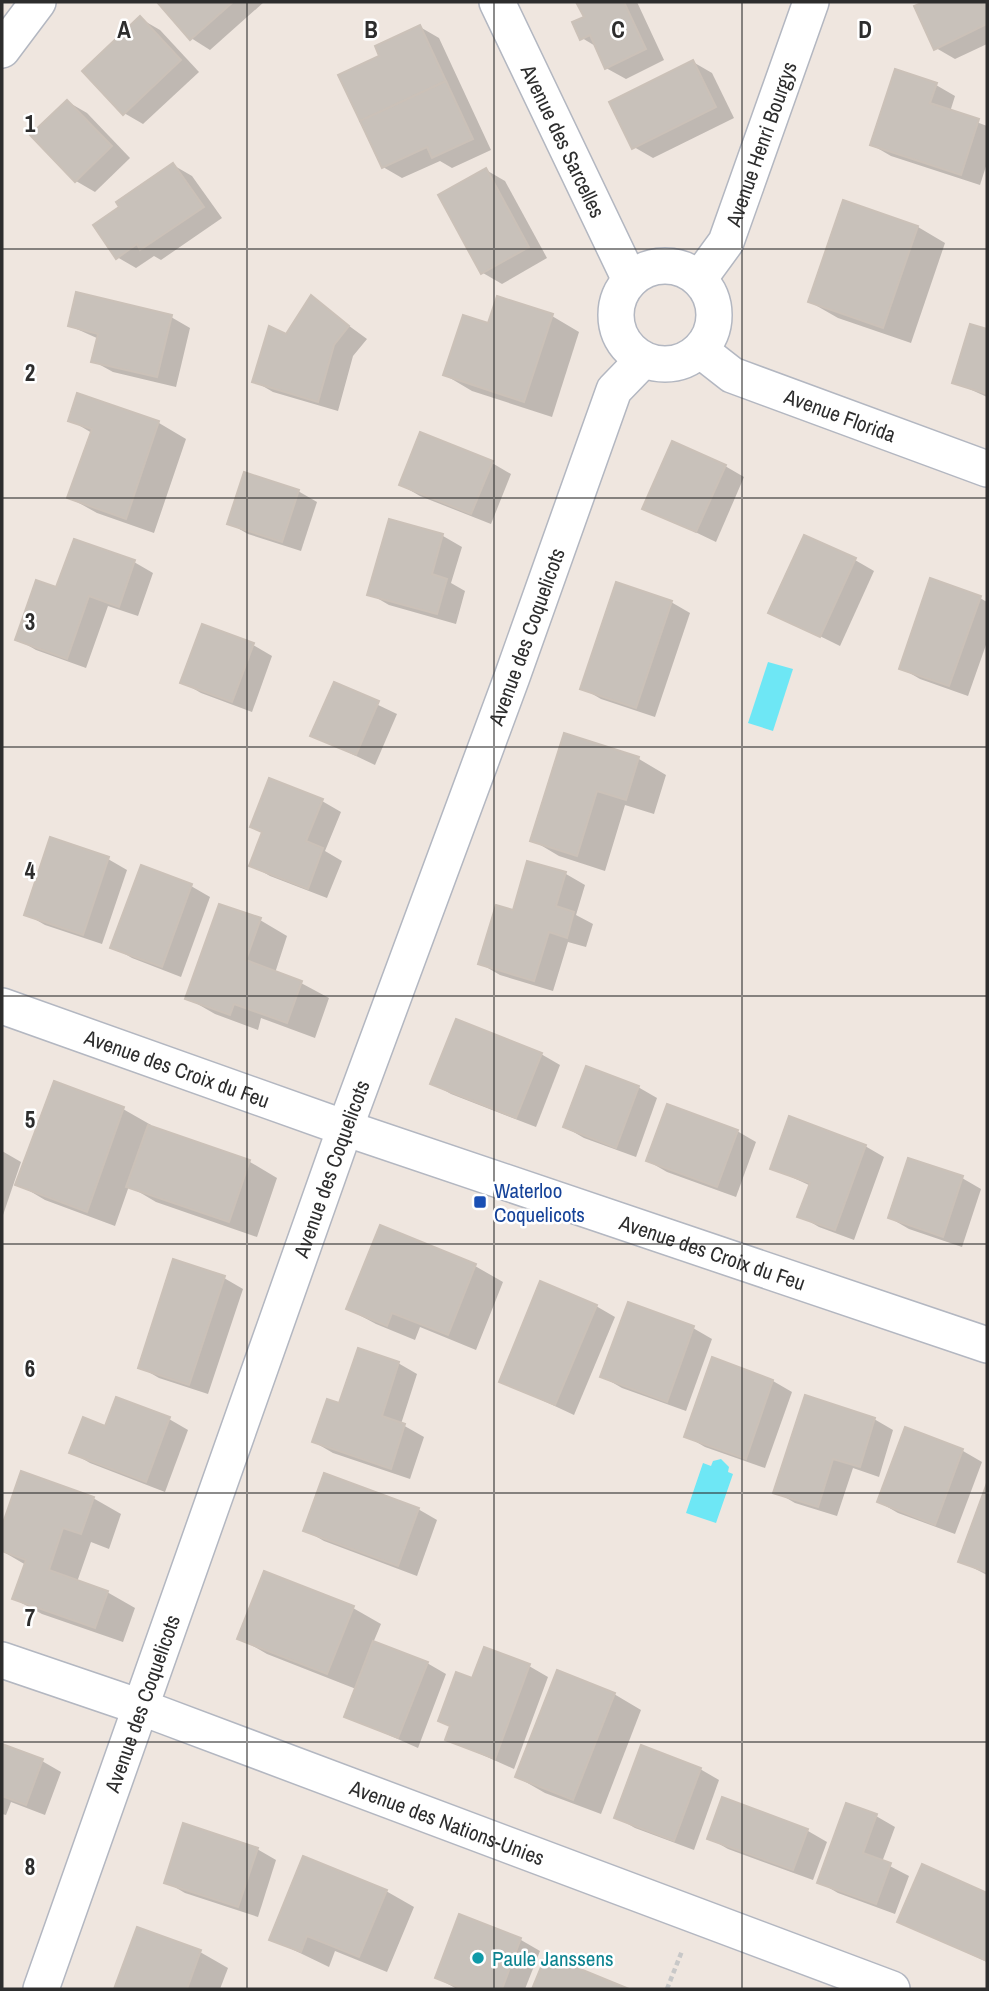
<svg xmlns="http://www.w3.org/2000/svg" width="989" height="1991" viewBox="0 0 989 1991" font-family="'Archivo Narrow',sans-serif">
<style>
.water{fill:#6ee7f5}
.shadow{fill:#0003}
.building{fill:#c8c1ba;stroke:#cbc1b8;stroke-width:2}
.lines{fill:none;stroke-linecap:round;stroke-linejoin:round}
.street-casing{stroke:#b3b7c1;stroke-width:38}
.path{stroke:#c8c8c8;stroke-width:4.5;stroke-dasharray:5 3.5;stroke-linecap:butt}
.street{stroke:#fff;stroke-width:35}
.grid{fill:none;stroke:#2d2d2d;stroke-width:2;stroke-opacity:0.55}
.transit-dot{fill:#1a4fb4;stroke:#fff;stroke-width:2.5}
.culture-dot{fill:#0f9aa8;stroke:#fff;stroke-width:2.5}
.labels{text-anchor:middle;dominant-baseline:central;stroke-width:5;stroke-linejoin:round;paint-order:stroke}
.street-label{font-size:21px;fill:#2d2d2d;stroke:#fff}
.transit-label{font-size:21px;fill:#164399;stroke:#fff;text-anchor:start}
.culture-label{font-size:21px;fill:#0d838f;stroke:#fff;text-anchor:start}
.grid-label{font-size:23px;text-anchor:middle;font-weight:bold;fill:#2d2d2d;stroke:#fff;stroke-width:5;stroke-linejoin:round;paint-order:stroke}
</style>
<rect width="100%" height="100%" fill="#efe6df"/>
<!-- water -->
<g class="water">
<path d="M768,662L793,669L773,731L748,723Z"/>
<path d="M721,1459L729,1467L728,1472L733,1474L716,1523L686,1513L703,1463L711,1466L713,1461Z"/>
</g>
<!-- shadow -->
<g class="shadow">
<path d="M159,2H264L210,50L191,38Z"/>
<path d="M578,2H637L664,60L626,79L606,68L597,47L582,38L586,18Z"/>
<path d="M928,2H987V44L955,59L936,48L916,7Z"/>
<path d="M141,19L160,30L199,72L143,124L124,113Z"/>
<path d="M420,27L439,38L491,150L452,168L440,161L402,178L383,167L382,57Z"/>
<path d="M693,62L712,73L734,118L653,158L634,147Z"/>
<path d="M936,85L955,96L950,112L987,126V163L980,185L891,156L872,145Z"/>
<path d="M68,102L87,113L130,158L95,192L76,181Z"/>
<path d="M173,165L192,176L222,218L161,260L154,256L136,268L117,257L122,207Z"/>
<path d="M486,170L505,181L547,258L502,284L483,273Z"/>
<path d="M844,202L918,227L945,243L911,343L838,318L810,302Z"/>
<path d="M311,298L367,339L353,356L338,411L273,392L254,381Z"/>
<path d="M552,316L579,332L552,417L472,391L445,375L489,325Z"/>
<path d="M171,317L190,328L176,387L113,372L93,361L99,339L70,326Z"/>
<path d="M971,326L987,331V397L954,382Z"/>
<path d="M78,395L159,423L186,439L154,533L97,513L70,498L92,433L70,420Z"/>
<path d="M492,463L511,474L491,524L420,496L401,485Z"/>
<path d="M725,466L744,477L716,542L645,508Z"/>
<path d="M298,491L317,502L301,551L248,534L229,523Z"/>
<path d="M391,521L443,536L462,547L451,583L465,591L456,624L389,605L370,594Z"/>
<path d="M855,560L874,571L840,646L771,612Z"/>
<path d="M134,562L153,573L138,616L108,606L86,668L36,650L17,639L57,589Z"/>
<path d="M980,598L987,602V642L968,696L920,679L901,668Z"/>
<path d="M671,602L690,613L655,717L601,699L582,688Z"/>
<path d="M253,645L272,656L252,712L201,693L182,682Z"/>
<path d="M334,684L397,714L375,765L312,735Z"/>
<path d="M565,735L639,759L666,775L654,814L625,805L605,871L559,856L532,840Z"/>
<path d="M322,801L341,812L325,851L342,861L327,898L270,876L251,865L263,833L252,827Z"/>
<path d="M108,859L127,870L102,944L45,925L26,914Z"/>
<path d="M528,863L566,874L585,885L576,915L593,924L586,947L568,942L553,991L500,975L481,964L514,913Z"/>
<path d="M142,867L191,886L210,897L181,977L132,958L113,947Z"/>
<path d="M260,920L287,936L275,973L301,983L329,998L315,1038L261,1018L258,1030L215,1014L187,998Z"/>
<path d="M541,1054L560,1065L536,1127L451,1094L432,1083Z"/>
<path d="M55,1084L123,1109L151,1125L150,1128L250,1162L277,1178L257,1237L156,1202L129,1186L115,1226L45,1200L18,1184Z"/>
<path d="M638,1087L657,1098L636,1157L584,1138L565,1127Z"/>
<path d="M737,1131L756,1142L736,1197L667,1172L648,1161Z"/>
<path d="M865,1146L884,1157L854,1240L819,1227L800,1216L811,1186L772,1168Z"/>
<path d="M2,1151L21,1162L2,1218Z"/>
<path d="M962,1178L981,1189L962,1247L909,1229L890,1218Z"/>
<path d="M381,1228L475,1266L503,1282L476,1350L420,1327L415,1340L376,1324L348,1309Z"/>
<path d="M224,1278L243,1289L208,1394L159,1378L140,1367Z"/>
<path d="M596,1306L615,1317L574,1415L501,1381Z"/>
<path d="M693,1328L712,1339L686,1411L622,1388L603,1377Z"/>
<path d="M713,1360L773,1381L792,1392L765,1468L705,1447L686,1436Z"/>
<path d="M398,1363L417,1374L401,1424L424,1437L410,1479L333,1453L314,1442L340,1405Z"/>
<path d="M169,1419L188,1430L165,1492L90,1463L71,1452L106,1428Z"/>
<path d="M874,1419L893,1430L879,1477L853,1468L837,1516L795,1503L776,1492Z"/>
<path d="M906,1429L963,1451L982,1462L955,1534L898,1513L879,1502Z"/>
<path d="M22,1473L93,1498L121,1514L109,1549L91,1542L77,1582L107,1592L135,1608L123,1642L42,1614L14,1599L26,1565L2,1551V1531Z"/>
<path d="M987,1488V1575L960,1561Z"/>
<path d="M418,1509L437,1520L417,1576L324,1541L305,1530Z"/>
<path d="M353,1608L381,1624L373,1643L427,1663L446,1674L418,1748L346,1716L356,1689L267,1654L239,1638Z"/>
<path d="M529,1666L548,1677L514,1769L447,1739L452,1727L440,1720L473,1680Z"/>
<path d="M614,1694L641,1710L601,1814L545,1793L517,1777Z"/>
<path d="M2,1746L42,1761L61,1772L45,1815L11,1802L6,1815L2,1814Z"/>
<path d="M700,1769L719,1780L694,1850L635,1828L616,1817Z"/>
<path d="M723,1800L808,1831L827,1842L813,1880L728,1849L709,1838Z"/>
<path d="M876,1816L895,1827L882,1862L909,1876L895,1914L838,1893L819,1882Z"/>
<path d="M257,1849L276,1860L258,1917L185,1893L166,1882Z"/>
<path d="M923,1867L987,1895V1962L899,1921Z"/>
<path d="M386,1891L414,1907L387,1972L335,1951L329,1967L271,1939Z"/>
<path d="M460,1916L521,1940L540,1951L525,1989H457L437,1978Z"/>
<path d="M138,1929L200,1952L228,1968L220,1989H116Z"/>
</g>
<!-- building -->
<g class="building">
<path d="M157,2H233L190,40Z"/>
<path d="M576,2H624L646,49L605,69L590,35L580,40L572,22L584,17Z"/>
<path d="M924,2H987V24L934,50L914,6Z"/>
<path d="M140,16L181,60L123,115L82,71Z"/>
<path d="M420,25L446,81L360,121L338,75L379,56L375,46Z"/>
<path d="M693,60L716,107L632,149L609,102Z"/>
<path d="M895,69L937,83L930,103L979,119L961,175L870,145Z"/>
<path d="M446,81L473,139L432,158L427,147L382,168L360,121Z"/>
<path d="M67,100L112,146L75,182L30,135Z"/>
<path d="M173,163L204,207L140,250L137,244L116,259L93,225L119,207L116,202Z"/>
<path d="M486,168L529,247L481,274L438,195Z"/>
<path d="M843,200L918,226L883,328L808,302Z"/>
<path d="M76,292L172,315L157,377L91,362L98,334L68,326Z"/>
<path d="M311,295L349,326L334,345L318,402L252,382L269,326L286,334Z"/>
<path d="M497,296L553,314L524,402L443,375L463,315L488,323Z"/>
<path d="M970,324L987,329V394L952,383Z"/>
<path d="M77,393L159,421L126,519L67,498L92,429L68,421Z"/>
<path d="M420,432L493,461L471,514L399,485Z"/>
<path d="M672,441L726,465L696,532L642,509Z"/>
<path d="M244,472L299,490L282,542L227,524Z"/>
<path d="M389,519L443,534L432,574L447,579L437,614L367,595Z"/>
<path d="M804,535L856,558L820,637L768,613Z"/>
<path d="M74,539L135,560L119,607L89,596L67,659L15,640L36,580L56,587Z"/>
<path d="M930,578L981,596L949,686L899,669Z"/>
<path d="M616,582L672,601L636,708L580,689Z"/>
<path d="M202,624L254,643L232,702L180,683Z"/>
<path d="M334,682L379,701L356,755L310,736Z"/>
<path d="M564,733L639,757L626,800L597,791L577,856L530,841Z"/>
<path d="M269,778L323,799L306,841L323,848L308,889L249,866L262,832L250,827Z"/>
<path d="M50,837L109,857L83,935L24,915Z"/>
<path d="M527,861L566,872L556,906L574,912L567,938L549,932L534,981L478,964L496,905L513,910Z"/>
<path d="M141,865L192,884L162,967L110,948Z"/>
<path d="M219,904L261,918L246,960L302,981L287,1023L234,1004L230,1015L185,999Z"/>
<path d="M456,1019L542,1053L516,1118L430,1084Z"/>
<path d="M586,1066L639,1086L616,1148L563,1127Z"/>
<path d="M54,1081L124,1107L87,1212L15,1185Z"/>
<path d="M667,1104L738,1130L717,1187L646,1161Z"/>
<path d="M789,1116L866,1145L835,1230L797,1217L810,1183L770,1169Z"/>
<path d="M148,1125L250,1160L229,1222L126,1187Z"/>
<path d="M908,1158L963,1176L943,1237L888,1218Z"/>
<path d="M380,1225L476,1264L448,1335L392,1313L387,1326L346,1309Z"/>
<path d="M173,1259L225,1276L189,1385L138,1368Z"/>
<path d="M540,1281L597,1305L555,1405L499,1382Z"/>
<path d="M628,1302L694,1326L667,1402L600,1377Z"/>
<path d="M358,1348L399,1362L382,1416L405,1424L391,1469L312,1442L327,1399L339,1403Z"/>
<path d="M712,1357L773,1380L746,1459L684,1437Z"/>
<path d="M805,1395L875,1418L860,1467L833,1459L818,1507L773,1493Z"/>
<path d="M116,1397L170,1417L146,1482L69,1453L83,1417L105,1426Z"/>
<path d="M905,1427L963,1449L935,1525L877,1502Z"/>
<path d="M21,1471L94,1497L81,1534L63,1528L49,1570L108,1591L95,1628L12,1599L26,1560L2,1551V1526Z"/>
<path d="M324,1473L419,1508L398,1566L303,1531Z"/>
<path d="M987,1483V1572L958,1562Z"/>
<path d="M264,1571L354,1606L327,1674L237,1639Z"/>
<path d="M373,1641L428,1662L398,1738L344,1717Z"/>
<path d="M484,1647L530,1664L495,1759L445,1740L450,1726L438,1721L456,1672L472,1678Z"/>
<path d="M557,1670L615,1693L573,1800L515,1777Z"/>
<path d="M2,1744L43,1759L26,1805L2,1796Z"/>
<path d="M641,1745L701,1768L674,1841L614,1818Z"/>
<path d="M722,1797L808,1829L793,1870L707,1839Z"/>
<path d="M846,1803L877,1814L863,1853L891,1863L876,1904L817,1883Z"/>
<path d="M183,1823L258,1848L238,1907L164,1883Z"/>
<path d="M303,1856L387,1890L359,1957L307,1936L301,1952L269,1940Z"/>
<path d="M922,1864L987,1893V1961L897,1922Z"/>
<path d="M459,1914L521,1938L502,1989H463L435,1978Z"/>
<path d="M137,1927L201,1950L187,1989H114Z"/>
<path d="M546,1955L629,1989H532Z"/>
</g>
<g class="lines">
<defs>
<g id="street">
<path id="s1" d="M497,2L630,280"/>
<path d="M2,50L38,2"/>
<circle cx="665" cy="315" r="49"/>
<path id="s2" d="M699,279L726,242L811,2"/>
<path id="s3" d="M700,350L732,375L987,469"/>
<path id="s4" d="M2,1006L345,1128L987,1345"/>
<path id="s5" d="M2,1660L143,1708L892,1989"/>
<path id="s6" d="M41,1989L345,1128L512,677L614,390L643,360"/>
</g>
</defs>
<!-- street casing -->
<use href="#street" class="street-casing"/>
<!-- path -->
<path class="path" d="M667,1989L682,1951"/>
<!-- street -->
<use href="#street" class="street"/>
</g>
<!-- grid -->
<path class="grid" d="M247,2V1989M494,2V1989M742,2V1989M2,249H987M2,498H987M2,747H987M2,996H987M2,1244H987M2,1493H987M2,1742H987"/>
<!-- markers -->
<rect class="transit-dot" x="473" y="1195" width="14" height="14" rx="3.5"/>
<circle class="culture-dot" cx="478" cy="1958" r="7"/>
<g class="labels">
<!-- street labels -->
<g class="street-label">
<text stroke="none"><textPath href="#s1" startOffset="154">Avenue des Sarcelles</textPath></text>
<text stroke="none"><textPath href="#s2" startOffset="150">Avenue Henri Bourgys</textPath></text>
<text stroke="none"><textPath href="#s3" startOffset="156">Avenue Florida</textPath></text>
<text stroke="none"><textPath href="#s6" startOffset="1437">Avenue des Coquelicots</textPath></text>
<text stroke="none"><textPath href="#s4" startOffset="186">Avenue des Croix du Feu</textPath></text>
<text stroke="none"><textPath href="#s6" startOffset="870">Avenue des Coquelicots</textPath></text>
<text stroke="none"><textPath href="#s4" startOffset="752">Avenue des Croix du Feu</textPath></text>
<text stroke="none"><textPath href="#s6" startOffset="303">Avenue des Coquelicots</textPath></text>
<text stroke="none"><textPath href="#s5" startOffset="474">Avenue des Nations-Unies</textPath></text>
</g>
<!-- transit labels -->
<g class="transit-label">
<text x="494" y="1190">Waterloo<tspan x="494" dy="24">Coquelicots</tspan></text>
</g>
<!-- culture labels -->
<g class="culture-label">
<text x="492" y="1958">Paule Janssens</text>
</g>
</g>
<g class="grid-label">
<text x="124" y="38">A</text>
<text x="371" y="38">B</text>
<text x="618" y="38">C</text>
<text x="865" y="38">D</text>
<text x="30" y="132">1</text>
<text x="30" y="381">2</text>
<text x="30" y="630">3</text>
<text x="30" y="879">4</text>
<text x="30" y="1128">5</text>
<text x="30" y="1377">6</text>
<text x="30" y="1626">7</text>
<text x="30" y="1875">8</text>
</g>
<!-- border -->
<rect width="989" height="1991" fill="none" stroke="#2d2d2d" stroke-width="7"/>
</svg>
